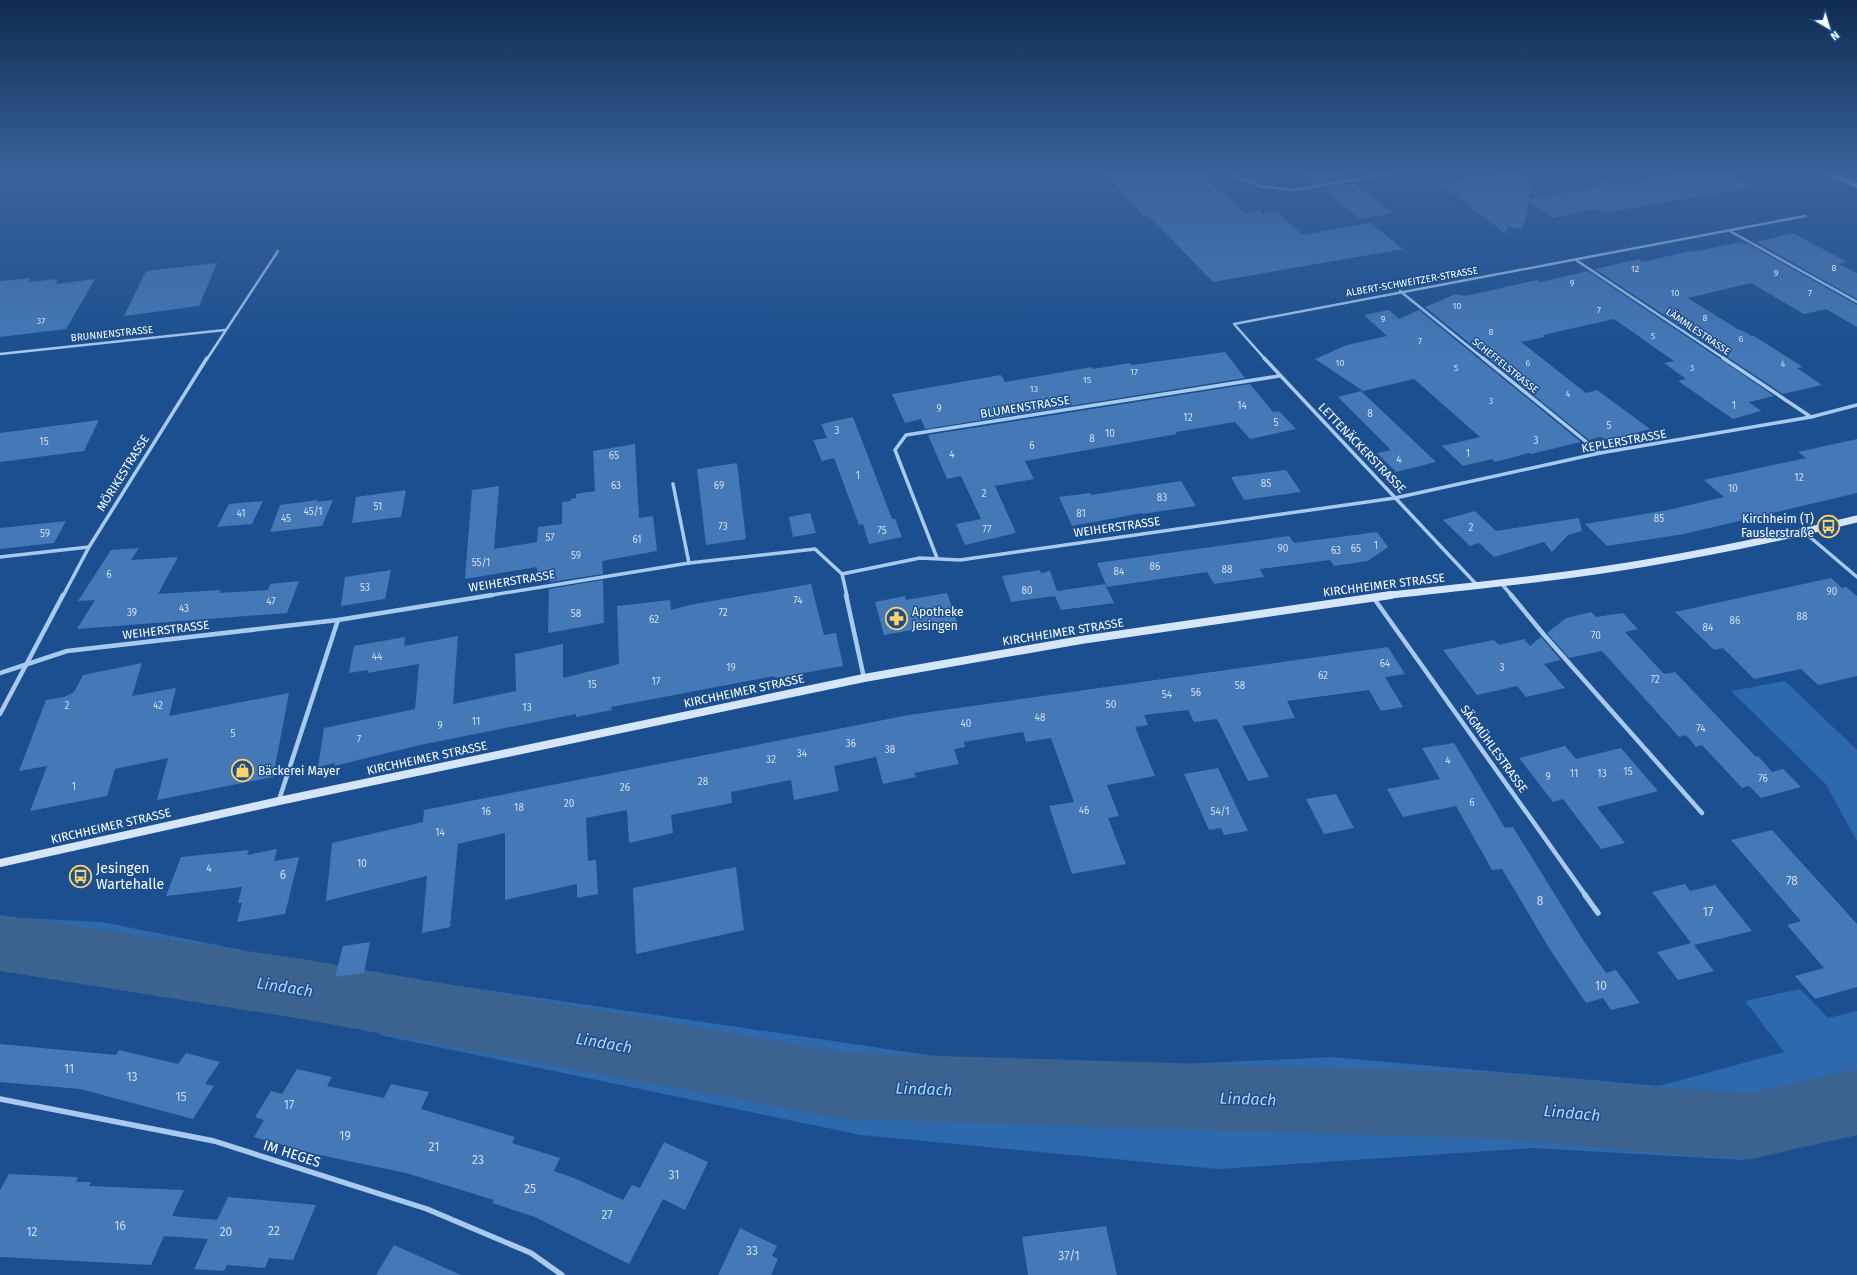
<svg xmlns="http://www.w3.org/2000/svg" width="1857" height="1275" viewBox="0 0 1857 1275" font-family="'Fira Sans',sans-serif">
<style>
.green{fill:#2e69ad}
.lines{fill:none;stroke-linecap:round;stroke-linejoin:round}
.river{fill:#3c6290;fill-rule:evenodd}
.building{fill:#4478b7}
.street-far3{stroke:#a9c9ee;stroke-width:2.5}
.street-far2{stroke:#a9c9ee;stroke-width:3.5}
.street-far1{stroke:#a9c9ee;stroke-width:4.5}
.street{stroke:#a9c9ee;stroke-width:5.5}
.secondary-far2{stroke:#d6e6fa;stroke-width:5.5}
.secondary-far1{stroke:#d6e6fa;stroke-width:7}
.secondary{stroke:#d6e6fa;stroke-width:8}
.labels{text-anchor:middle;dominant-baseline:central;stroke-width:3;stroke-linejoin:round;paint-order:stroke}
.far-number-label{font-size:9px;fill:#d0dded}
.far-street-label{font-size:10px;fill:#fff;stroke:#1b4f8f}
.number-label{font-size:10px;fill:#d0dded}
.street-label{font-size:12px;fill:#fff;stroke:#1b4f8f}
.poi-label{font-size:12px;fill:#fff;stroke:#1b4f8f;text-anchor:start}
.near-number-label{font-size:12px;fill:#d0dded}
.near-poi-label{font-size:14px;fill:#fff;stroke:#1b4f8f;text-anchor:start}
.near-street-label{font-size:14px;fill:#fff;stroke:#1b4f8f}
.near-water-label{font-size:16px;font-style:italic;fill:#b5d3f5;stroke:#1b4f8f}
</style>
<rect width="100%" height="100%" fill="#1b4f8f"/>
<!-- green -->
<g class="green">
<path d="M1785,681L1857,750V841L1825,783L1731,691Z"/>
<path d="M0,917L102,922L242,950L207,999L0,964Z"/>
<path d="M412,979L1036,1071L1332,1057L1659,1086L1784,1052L1745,1001L1800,989L1828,1018L1857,1011V1135L1743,1160L1532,1148L1218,1169L861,1135L380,1035Z"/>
</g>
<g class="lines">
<!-- river -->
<path class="river" d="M0,915L302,959L845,1053L1503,1073L1667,1088L1752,1093L1857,1069V1135L1752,1159L1667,1154L1503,1139L845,1119L302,1019L0,971Z"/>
</g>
<!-- building -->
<g class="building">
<path d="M1102,172H1199L1246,214L1259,211L1262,214L1276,211L1303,235L1370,223L1403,249L1213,282L1148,215L1144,216Z"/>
<path d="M1301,172H1340L1348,178L1316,184Z"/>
<path d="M1517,172L1532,182L1529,199L1599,187L1601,177L1615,185L1691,172H1727L1754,187L1603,213L1598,209L1553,218L1529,202L1525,223H1523L1522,229L1508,226L1506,234L1439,183Z"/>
<path d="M1354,183L1372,196L1393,213L1360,219L1322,188Z"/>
<path d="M1793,233L1847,262L1839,264L1857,273V299L1756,242Z"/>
<path d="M1740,242L1746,245L1748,244L1857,305V327L1826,309L1804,314L1751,283L1688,298L1739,330H1741L1752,336H1754L1803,367L1797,368L1822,385L1783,394L1595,269L1639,259L1642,262L1690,251L1693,252Z"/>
<path d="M217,263L199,306L124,316L146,271Z"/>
<path d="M1588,271L1720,359L1774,396L1749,402L1761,411L1733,419L1678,381L1686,379L1664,363L1674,361L1614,319L1543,335L1545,337L1521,342L1586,393L1597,390L1650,429L1609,440L1600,437L1589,440L1425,307L1456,294L1465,296L1537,280L1540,282Z"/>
<path d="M31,278L28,282L58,279L56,284L95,279L66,329L0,337V281Z"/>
<path d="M1389,310L1399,319L1419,310L1581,442L1531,454L1529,453L1495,462L1492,459L1463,466L1442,446L1480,437L1414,379L1363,391L1315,359L1347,345L1387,336L1364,315Z"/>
<path d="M1225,352L1245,378L925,429L921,419L905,423L892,394L1001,375L1005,382L1092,367L1093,369L1130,363L1132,365Z"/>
<path d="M1250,384L1273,412L1279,411L1296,429L1250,439L1235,422L1176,432L1177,434L1025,461L1034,479L995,486L1016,533L965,545L956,524L981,519L961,476L947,479L928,435Z"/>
<path d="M1361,391L1436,462L1396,472L1377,453L1391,450L1338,397Z"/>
<path d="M853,417L892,519H895L902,537L869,544L863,524L859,525L834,458L822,461L813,440L827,438L821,424Z"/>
<path d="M99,420L84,451L0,462V433Z"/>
<path d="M1857,439V493L1684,534L1607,546L1585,524L1668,510L1724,497L1704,480L1806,458L1798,452Z"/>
<path d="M635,444L639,518L653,516L657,551L602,561L603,574L550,582V570L537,572V567L465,579L472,490L499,486L494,549L537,542L538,527L562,524V502L571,501V499L576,498V494L595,491L593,451Z"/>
<path d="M737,463L746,539L706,545L697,469Z"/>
<path d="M1286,470L1301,492L1244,500L1231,477Z"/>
<path d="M1181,481L1196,506L1142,514V513L1072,526L1059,497L1090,493L1091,495Z"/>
<path d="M406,490L401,517L352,523L356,497Z"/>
<path d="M318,500L317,502L333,500L322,526L270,532L280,505Z"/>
<path d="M263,501L252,524L217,527L229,504Z"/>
<path d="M1475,511L1496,531L1579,518L1582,531L1568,535L1552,552L1544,542L1494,557L1479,543L1470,546L1443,520Z"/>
<path d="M810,513L816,533L793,537L789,517Z"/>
<path d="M66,521L54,543L0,549V528Z"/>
<path d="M1377,532L1388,547L1368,561L1334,566L1330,560L1260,569L1264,577L1214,584L1207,572L1107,587L1097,563L1289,536L1294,543Z"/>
<path d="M139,548L131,560L178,557L158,594L221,590L219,593L268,590L270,584L299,581L287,613L77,629L95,600L78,601L111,550Z"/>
<path d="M391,570L385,599L341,606L345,577Z"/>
<path d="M1040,570L1041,573L1050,571L1057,591L1105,584L1114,603L1061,610L1055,596L1011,602L1002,576Z"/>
<path d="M1831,578L1842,588L1846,587L1857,596V676L1818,685L1801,669L1754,679L1723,648L1714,650L1675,612Z"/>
<path d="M603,580L604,623L548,633L549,589Z"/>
<path d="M811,584L824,635L836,633L843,666L775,678V676L611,707L612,710L576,717V714L420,745L334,766L335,763L318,767L324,728L415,709L419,664L367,673L368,670L349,673L354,646L405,637L404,646L458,636L453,704L516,691L515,654L563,644V678L619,664L617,606L670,600L671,610L689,605Z"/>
<path d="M947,593L957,622L884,635L875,602L905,596L906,600Z"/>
<path d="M1591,612L1596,617L1623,613L1638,629L1625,632L1664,674L1675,672L1756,757L1758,756L1772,772L1783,769L1801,787L1761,798L1749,786L1742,788L1702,745L1696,747L1686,735L1679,737L1602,651L1569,658L1547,633L1566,618Z"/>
<path d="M1541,637L1561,660L1544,664L1565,688L1526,697L1517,686L1477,695L1443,650L1494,640L1499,645L1524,639L1530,646Z"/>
<path d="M1388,647L1405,674L1385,677L1403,707L1381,711L1369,690L1287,701L1295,718L1242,726L1269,777L1248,781L1217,719L1194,722L1188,710L1144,715L1148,725L1135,727L1155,776L1107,785L1119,816L1108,818L1126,864L1072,874L1049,806L1074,802L1051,738L1026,742L1023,732L964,742L965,747L954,749L959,764L914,773L916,777L883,784L876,757L834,766L839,791L794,800L791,780L731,792L732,803L671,815L673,833L629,843L627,810L586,818L588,861L596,860L598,894L577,898V884L505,900V833L458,844L450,927L422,933L427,876L326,901L332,843L423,822L424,810L909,715Z"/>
<path d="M142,663L132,696L176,688L169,716L289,693L273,777L157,800L168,758L115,769L107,796L30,811L47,766L19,771L46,700L64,697L74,692L83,675Z"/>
<path d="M1454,743L1505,828L1513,827L1583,940L1606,973L1616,970L1640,1003L1611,1010L1603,998L1586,1003L1549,948L1502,869L1492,870L1456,806L1403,817L1387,789L1440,779L1422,748Z"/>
<path d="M1565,746L1576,759L1621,748L1658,791L1597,807L1625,843L1601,849L1563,799L1553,802L1519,758Z"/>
<path d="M1218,768L1248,831L1224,835L1221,828L1209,830L1184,774Z"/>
<path d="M1336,794L1354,828L1324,834L1306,799Z"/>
<path d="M1772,830L1857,924V987L1815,999L1795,976L1824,968L1787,925L1801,921L1731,840Z"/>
<path d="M277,849L274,861L299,857L285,914L237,922L242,903H238L242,887L166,896L181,857L249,850L247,855Z"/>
<path d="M736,867L744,930L636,954L633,888Z"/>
<path d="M1685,884L1690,891L1715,885L1752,931L1694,945L1714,971L1678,980L1657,952L1691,943L1652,892Z"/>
<path d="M370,942L364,973L335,977L343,946Z"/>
<path d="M0,1044L116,1055L119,1050L178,1064L186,1053L220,1062L205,1084L214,1086L193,1119L80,1089L0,1082Z"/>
<path d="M297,1069L332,1077L327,1086L384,1098L391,1084L429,1092L421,1109L515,1137L512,1143L560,1158L554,1171L574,1178L623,1200L632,1185L640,1188L664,1142L708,1162L685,1210L663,1199L629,1264L535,1217L492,1203L494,1200L406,1173L315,1154L254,1137L264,1120L255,1117L271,1091L282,1094Z"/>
<path d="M9,1174L78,1177L76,1182H91L89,1186L184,1190L172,1216L217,1220L228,1197L316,1205L293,1260L269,1258L265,1268L227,1265L224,1271L194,1269L208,1239L164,1236L151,1265L0,1257V1190Z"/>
<path d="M1106,1226L1117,1275H1028L1022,1237Z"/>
<path d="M740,1228L777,1246L772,1256L778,1259L771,1275H718Z"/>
<path d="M394,1245L461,1275H376Z"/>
</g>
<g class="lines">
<!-- street-far3 -->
<g class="street-far3">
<path d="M1232,172L1238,177L1260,186L1294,190L1400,172"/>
<path d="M1730,231L1857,302"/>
<path d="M1576,260L1725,359"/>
<path d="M1400,291L1484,359"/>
<path d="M0,354L225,330"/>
<path d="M207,359L278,251"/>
<path d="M1265,359L1234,324L1805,216"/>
</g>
<!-- street-far2 -->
<g class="street-far2">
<path d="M1264,358L1477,585"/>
<path d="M1483,358L1600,453"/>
<path d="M1723,358L1811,417"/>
<path d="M673,484L689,563"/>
<path d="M1804,532L1857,577"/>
<path d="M0,557L89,547"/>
<path d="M937,558L895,450L906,435L1279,376"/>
<path d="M842,574L847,596"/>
<path d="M1501,583L1512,596"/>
<path d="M63,596L89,547L207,358"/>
<path d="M486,596L689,563L815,549L842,574L920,558L960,560L1395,498L1600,453L1811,417L1857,405"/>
</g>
<!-- street-far1 -->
<g class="street-far1">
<path d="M846,595L864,678"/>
<path d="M1511,595L1545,636L1702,813"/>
<path d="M1373,597L1586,896"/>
<path d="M0,673L67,651L338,620L492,595"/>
<path d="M0,714L63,595"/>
<path d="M279,800L338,620"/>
</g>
<!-- street -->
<g class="street">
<path d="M1585,895L1598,913"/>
<path d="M0,1099L214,1141L427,1209L531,1253L562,1275"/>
</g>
<!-- secondary-far2 -->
<path class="secondary-far2" d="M1828,172L1857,186"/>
<!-- secondary-far1 -->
<path class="secondary-far1" d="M1382,596C1470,586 1559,578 1646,563C1717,551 1788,536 1857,519"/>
<!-- secondary -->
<path class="secondary" d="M0,863L279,801L864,678L1081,640L1391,595"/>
</g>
<!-- sky -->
<linearGradient id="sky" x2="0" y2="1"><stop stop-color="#0f2b4f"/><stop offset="0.49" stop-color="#39639b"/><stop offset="1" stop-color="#39639b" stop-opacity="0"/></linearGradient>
<rect width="1857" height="351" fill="url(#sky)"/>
<!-- icons -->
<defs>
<symbol id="bus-ring" viewBox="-11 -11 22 22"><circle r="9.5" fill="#1b4f8f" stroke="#ffd166" stroke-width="1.5"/><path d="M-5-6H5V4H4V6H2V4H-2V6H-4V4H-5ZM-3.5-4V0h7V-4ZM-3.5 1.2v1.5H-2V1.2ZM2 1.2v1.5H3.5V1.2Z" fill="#ffd166"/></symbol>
<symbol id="pharmacy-ring" viewBox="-11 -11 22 22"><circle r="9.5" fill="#1b4f8f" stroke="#ffd166" stroke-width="1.5"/><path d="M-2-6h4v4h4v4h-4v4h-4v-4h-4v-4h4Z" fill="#ffd166"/></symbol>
<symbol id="shop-ring" viewBox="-11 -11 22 22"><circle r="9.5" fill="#1b4f8f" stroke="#ffd166" stroke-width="1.5"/><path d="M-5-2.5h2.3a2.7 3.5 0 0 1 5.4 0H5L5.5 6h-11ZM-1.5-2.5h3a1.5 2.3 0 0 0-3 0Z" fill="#ffd166"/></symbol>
</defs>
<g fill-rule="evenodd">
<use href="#bus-ring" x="1816" y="514" width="25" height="25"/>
<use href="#pharmacy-ring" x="884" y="606" width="25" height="25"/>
<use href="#shop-ring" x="230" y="758" width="25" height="25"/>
<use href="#bus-ring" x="68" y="864" width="25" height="25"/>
</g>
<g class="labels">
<!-- far-number labels -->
<g class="far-number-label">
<text x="1834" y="268">8</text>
<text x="1635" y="269">12</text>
<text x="1776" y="273">9</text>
<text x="1572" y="283">9</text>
<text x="1675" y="293">10</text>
<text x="1810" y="293">7</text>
<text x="1457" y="306">10</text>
<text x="1599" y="310">7</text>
<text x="1705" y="318">8</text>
<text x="1383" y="319">9</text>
<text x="41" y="321">37</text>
<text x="1491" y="332">8</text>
<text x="1653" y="336">5</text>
<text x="1741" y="339">6</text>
<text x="1420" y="341">7</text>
<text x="1340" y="363">10</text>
<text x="1528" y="363">6</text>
<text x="1783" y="364">4</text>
<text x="1456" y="368">5</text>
<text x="1692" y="368">3</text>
<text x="1134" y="372">17</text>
<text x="1087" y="380">15</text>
<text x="1034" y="389">13</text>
<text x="1568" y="394">4</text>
<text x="1491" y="401">3</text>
</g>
<!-- far-street labels -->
<g class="far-street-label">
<text transform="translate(1412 282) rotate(-10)">ALBERT-SCHWEITZER-STRASSE</text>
<text transform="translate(1698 332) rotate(34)">LÄMMLESTRASSE</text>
<text transform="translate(112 334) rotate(-6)">BRUNNENSTRASSE</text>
<text transform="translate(1505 366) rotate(39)">SCHEFFELSTRASSE</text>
</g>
<!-- number labels -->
<g class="number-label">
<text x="1242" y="406">14</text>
<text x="1734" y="406">1</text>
<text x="939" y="409">9</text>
<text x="1370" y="414">8</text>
<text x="1188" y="418">12</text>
<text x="1276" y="423">5</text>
<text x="1609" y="426">5</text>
<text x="837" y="431">3</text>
<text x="1110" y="434">10</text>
<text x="1092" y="439">8</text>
<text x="1536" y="441">3</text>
<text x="44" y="442">15</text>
<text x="1032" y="446">6</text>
<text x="1468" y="454">1</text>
<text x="952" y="455">4</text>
<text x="614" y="456">65</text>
<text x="1399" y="460">4</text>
<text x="858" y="476">1</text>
<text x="1799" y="478">12</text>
<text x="1266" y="484">85</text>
<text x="616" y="486">63</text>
<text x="719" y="486">69</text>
<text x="1733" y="489">10</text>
<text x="984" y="494">2</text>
<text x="1162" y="498">83</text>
<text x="378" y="507">51</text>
<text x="313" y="512">45/1</text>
<text x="241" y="514">41</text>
<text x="1081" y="514">81</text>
<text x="286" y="519">45</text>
<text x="1659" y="519">85</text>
<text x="723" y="527">73</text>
<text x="1471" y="528">2</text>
<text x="987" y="530">77</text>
<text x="882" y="531">75</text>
<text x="45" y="534">59</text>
<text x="550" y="538">57</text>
<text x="637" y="540">61</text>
<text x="1376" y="546">1</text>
<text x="1283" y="549">90</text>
<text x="1356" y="549">65</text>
<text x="1336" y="551">63</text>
<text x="576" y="556">59</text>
<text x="481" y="563">55/1</text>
<text x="1155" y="567">86</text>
<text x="1227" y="570">88</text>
<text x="1119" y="572">84</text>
<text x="109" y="575">6</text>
<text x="365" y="588">53</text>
<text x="1027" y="591">80</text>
<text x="1832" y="592">90</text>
<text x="798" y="601">74</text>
<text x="271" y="602">47</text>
<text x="184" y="609">43</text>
<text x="132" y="613">39</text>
<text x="723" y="613">72</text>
<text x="576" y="614">58</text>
<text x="1802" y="617">88</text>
<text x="654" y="620">62</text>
<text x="1735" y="621">86</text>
<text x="1708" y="628">84</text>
<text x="1596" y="636">70</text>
<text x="377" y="657">44</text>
<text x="1385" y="664">64</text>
<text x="731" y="668">19</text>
<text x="1502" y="668">3</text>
<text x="1323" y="676">62</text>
<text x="1655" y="680">72</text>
<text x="656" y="682">17</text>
<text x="592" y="685">15</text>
<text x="1240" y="686">58</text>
<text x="1196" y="693">56</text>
<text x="1167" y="695">54</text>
<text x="1111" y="705">50</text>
<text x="67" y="706">2</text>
<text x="158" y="706">42</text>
<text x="527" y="708">13</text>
<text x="1040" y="718">48</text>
<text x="476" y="722">11</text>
<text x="966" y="724">40</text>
<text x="440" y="726">9</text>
<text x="1701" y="729">74</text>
<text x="233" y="734">5</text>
<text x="359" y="740">7</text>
<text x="851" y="744">36</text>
<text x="890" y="750">38</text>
<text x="802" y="754">34</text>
<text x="771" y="760">32</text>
<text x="1448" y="761">4</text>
<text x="1628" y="772">15</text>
<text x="1574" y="774">11</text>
<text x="1602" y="774">13</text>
<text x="1548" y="777">9</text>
<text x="1763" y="779">76</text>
<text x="703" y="782">28</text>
<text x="74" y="787">1</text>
<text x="625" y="788">26</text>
<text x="1472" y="803">6</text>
<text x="569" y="804">20</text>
<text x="519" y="808">18</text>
<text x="1084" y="811">46</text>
<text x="486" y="812">16</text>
<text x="1220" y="812">54/1</text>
<text x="440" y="833">14</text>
<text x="362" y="864">10</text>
<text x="209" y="869">4</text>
</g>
<!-- street labels -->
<g class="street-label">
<text transform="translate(1025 407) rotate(-9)">BLUMENSTRASSE</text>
<text transform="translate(1624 441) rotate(-10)">KEPLERSTRASSE</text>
<text transform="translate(1362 448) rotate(46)">LETTENÄCKERSTRASSE</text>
<text transform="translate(123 473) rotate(-58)">MÖRIKESTRASSE</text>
<text transform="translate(1117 527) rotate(-8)">WEIHERSTRASSE</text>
<text transform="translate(512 581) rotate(-9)">WEIHERSTRASSE</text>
<text transform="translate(1384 585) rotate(-7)">KIRCHHEIMER STRASSE</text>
<text transform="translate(166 630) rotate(-7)">WEIHERSTRASSE</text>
<text transform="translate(1063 632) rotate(-9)">KIRCHHEIMER STRASSE</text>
<text transform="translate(744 691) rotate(-12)">KIRCHHEIMER STRASSE</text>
<text transform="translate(1494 749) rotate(54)">SÄGMÜHLESTRASSE</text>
<text transform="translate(427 758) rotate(-12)">KIRCHHEIMER STRASSE</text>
<text transform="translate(111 826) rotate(-13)">KIRCHHEIMER STRASSE</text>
</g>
<!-- poi labels -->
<g class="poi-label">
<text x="1814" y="519" text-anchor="end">Kirchheim (T)<tspan x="1814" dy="14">Fauslerstraße</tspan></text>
<text x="912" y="612">Apotheke<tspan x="912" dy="14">Jesingen</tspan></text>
<text x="258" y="771">Bäckerei Mayer</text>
</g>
<!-- near-number labels -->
<g class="near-number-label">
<text x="283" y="875">6</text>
<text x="1792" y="881">78</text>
<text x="1540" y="901">8</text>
<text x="1708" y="912">17</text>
<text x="1601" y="986">10</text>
<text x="69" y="1069">11</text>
<text x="132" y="1077">13</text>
<text x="181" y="1097">15</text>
<text x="289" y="1105">17</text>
<text x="345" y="1136">19</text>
<text x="434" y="1147">21</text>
<text x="478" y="1160">23</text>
<text x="674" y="1175">31</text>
<text x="530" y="1189">25</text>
<text x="607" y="1215">27</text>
<text x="120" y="1226">16</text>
<text x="274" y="1231">22</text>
<text x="32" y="1232">12</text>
<text x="226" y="1232">20</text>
<text x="752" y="1251">33</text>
<text x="1069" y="1256">37/1</text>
</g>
<!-- near-poi labels -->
<g class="near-poi-label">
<text x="96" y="868">Jesingen<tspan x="96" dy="16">Wartehalle</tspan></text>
</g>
<!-- near-street labels -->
<g class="near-street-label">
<text transform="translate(292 1154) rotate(18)">IM HEGES</text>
</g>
<!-- near-water labels -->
<g class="near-water-label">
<text transform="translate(285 987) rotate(9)">Lindach</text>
<text transform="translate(604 1043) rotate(10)">Lindach</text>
<text transform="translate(924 1089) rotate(2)">Lindach</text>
<text transform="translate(1248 1099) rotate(2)">Lindach</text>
<text transform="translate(1572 1113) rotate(5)">Lindach</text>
</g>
</g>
<!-- north arrow -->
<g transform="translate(1829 28) rotate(142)" stroke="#1b4f8f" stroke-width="3" paint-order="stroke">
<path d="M0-3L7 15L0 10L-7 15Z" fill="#ffffff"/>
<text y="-6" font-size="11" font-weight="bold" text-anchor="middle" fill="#ffffff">N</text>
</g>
</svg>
